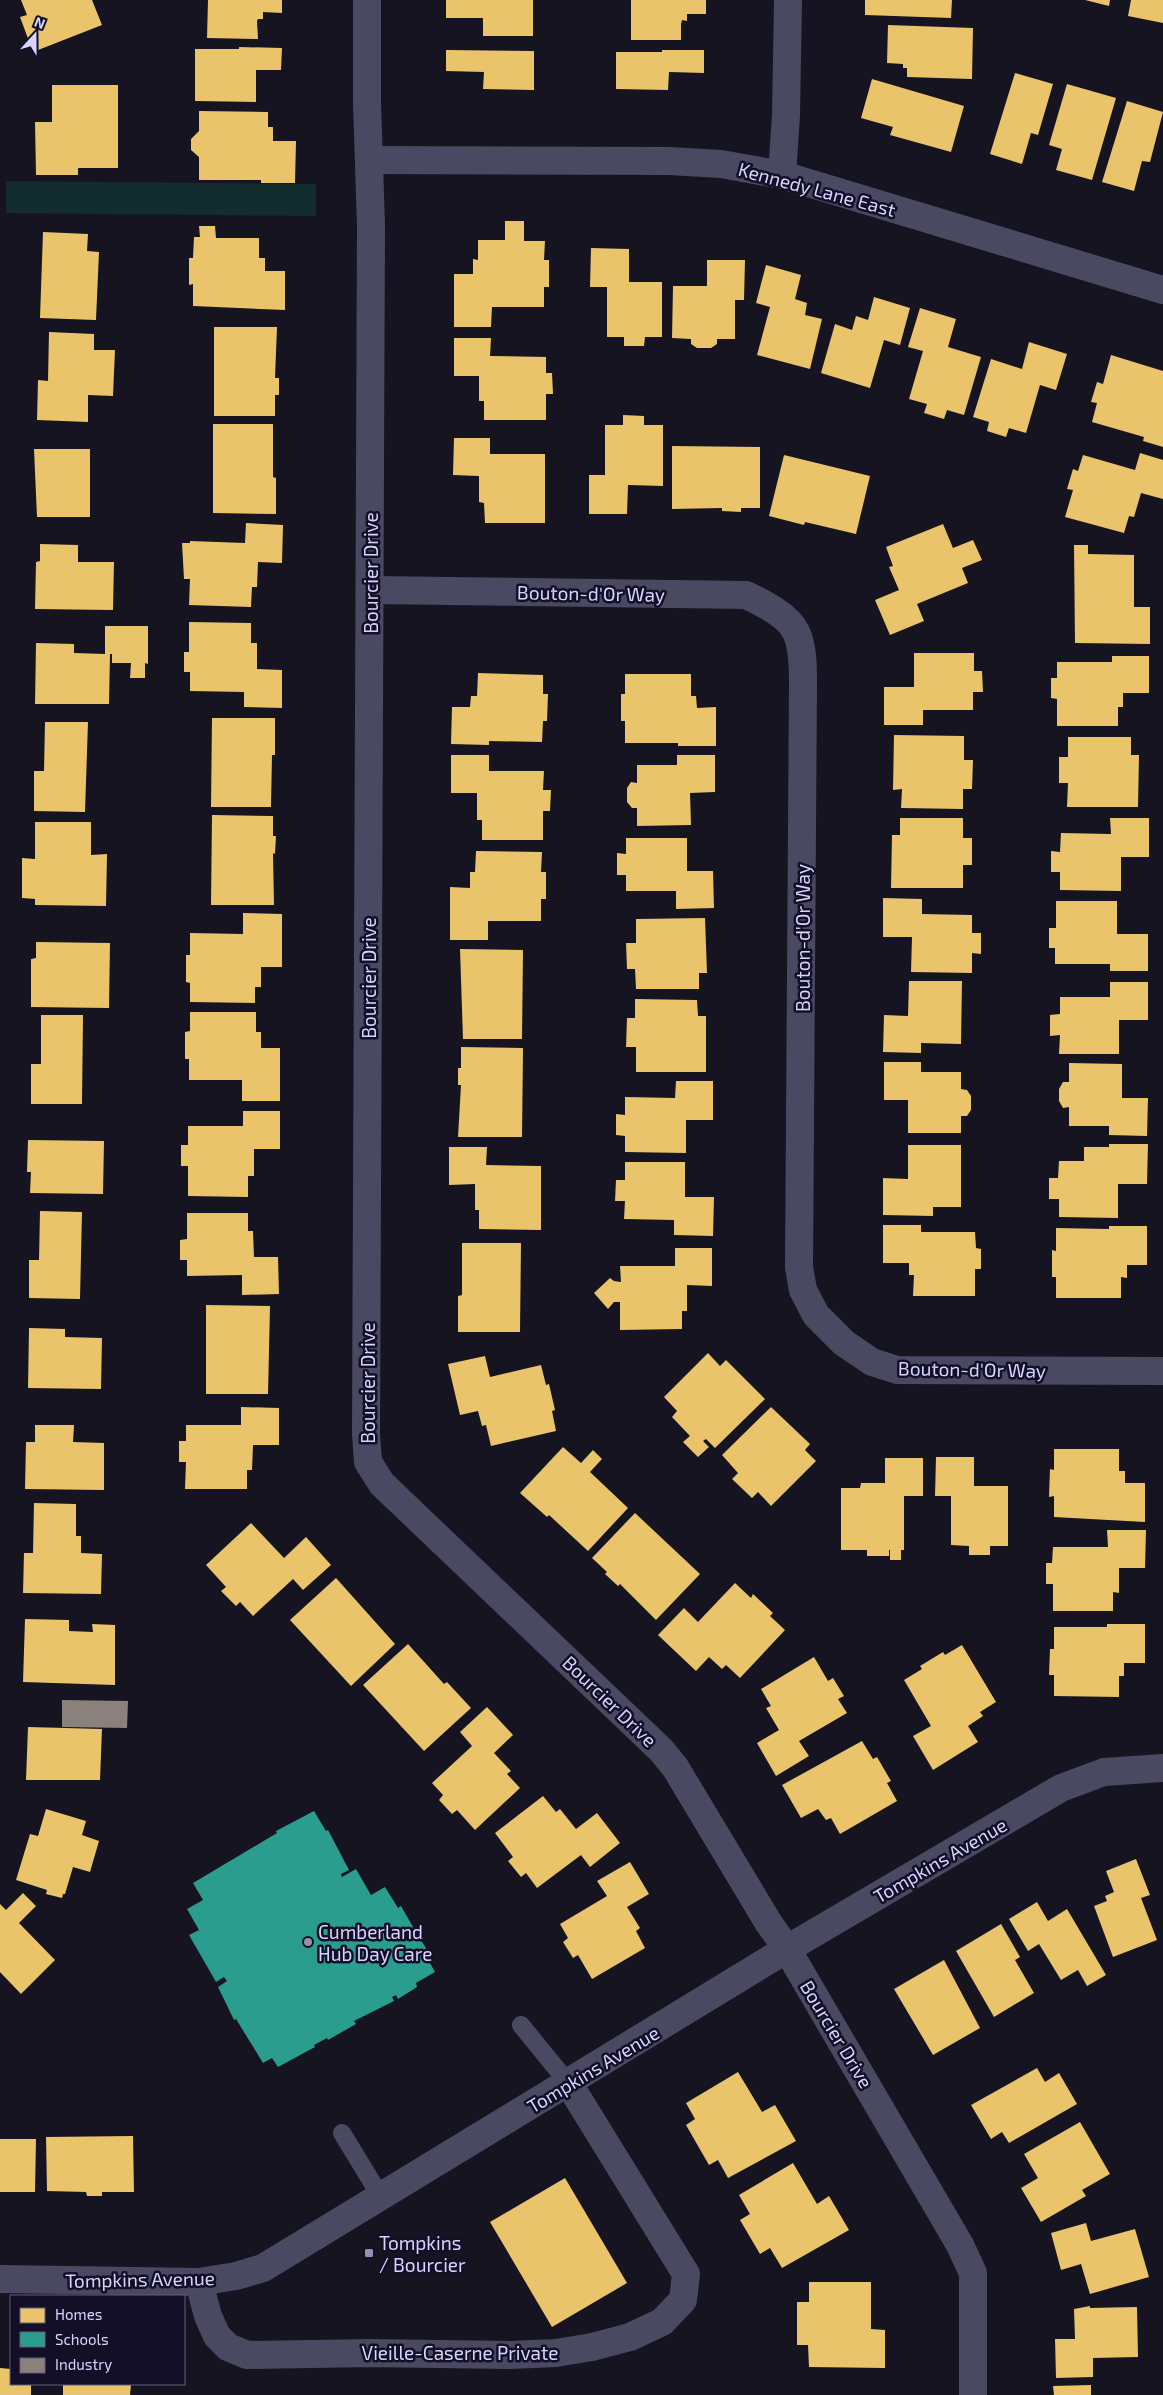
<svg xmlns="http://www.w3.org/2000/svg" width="1163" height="2395" viewBox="0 0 1163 2395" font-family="'Exo 2',sans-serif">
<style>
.green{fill:#132c2d}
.homes{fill:#e9c46a}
.schools{fill:#2a9d8f}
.industry{fill:#8a817c}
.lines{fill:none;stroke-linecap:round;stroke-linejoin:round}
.service{stroke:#4a4962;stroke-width:18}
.minor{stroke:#4a4962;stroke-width:28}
.tertiary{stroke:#4a4962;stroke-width:28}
.poi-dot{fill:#9591b1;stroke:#130f26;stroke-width:2}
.labels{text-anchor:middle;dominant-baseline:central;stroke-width:5;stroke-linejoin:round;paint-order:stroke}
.street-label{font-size:19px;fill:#d9d4ff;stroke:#130f26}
.poi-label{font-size:19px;fill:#d9d4ff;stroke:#130f26;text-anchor:start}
</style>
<rect width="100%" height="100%" fill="#161421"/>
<!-- green -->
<path class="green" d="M6,181L316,184V216L6,213Z"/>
<!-- homes -->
<g class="homes">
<path d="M21,0H92L102,25L33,52L20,17L27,15Z"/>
<path d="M208,0H282V13L263,12V19H258L257,21L258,39L207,38Z"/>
<path d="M446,0H533V36H483V18H446Z"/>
<path d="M631,0H706V14H687V21L682,20L681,24V40H631Z"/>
<path d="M865,0H952L951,18L865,15Z"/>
<path d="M1085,0H1110L1109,6Z"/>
<path d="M1131,0H1163V23L1128,16Z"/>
<path d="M888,25L973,28L972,79L907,77V68H903V64L887,63Z"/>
<path d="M239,47L282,48L281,70H256V102L195,101V49H239Z"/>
<path d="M446,50L534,51V90L483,89L484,72L446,71Z"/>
<path d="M662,50H704V73L669,72L668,90L616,89V52H662Z"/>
<path d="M1015,73L1053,84L1038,135L1031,133L1022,164L990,154Z"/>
<path d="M872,79L964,106L951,152L890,135L893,127L861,118Z"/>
<path d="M1067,84L1116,98L1092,180L1056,170L1062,149L1049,145Z"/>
<path d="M52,85H118V168H78V175H36L35,122H52Z"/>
<path d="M1127,101L1163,112L1150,162L1142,161L1134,191L1102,182Z"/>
<path d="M199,111L268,112V127H273V141H296L295,183H261V180H199V157L191,150V139L199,131Z"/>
<path d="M505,221H524V241H545L544,260H549V287H544V307H492L491,327H454V274H473V259L478,260V240H505Z"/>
<path d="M199,226H215L216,238H259V258H265V271H285V310L193,306V284L189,285V258H193L194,237H200Z"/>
<path d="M43,232L88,234L87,251L99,252L96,320L40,318Z"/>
<path d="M591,248L629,249V282H662V337H645L644,346H624V337H607V287H590Z"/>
<path d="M707,260H745L744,300H735V339H717V344L711,348H697L691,344V339L672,338L673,286H707Z"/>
<path d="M766,265L801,275L795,299L807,303L805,315L822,319L810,369L757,355L770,307L756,303Z"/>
<path d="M874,297L910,308L900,345L884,340L870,388L821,373L835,324L852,330L856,316L868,320Z"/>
<path d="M920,308L956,319L948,347L981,357L964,415L947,410L944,419L924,413L927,404L909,399L923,351L908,347Z"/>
<path d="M214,327H277L275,378H279V395H275V416H214Z"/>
<path d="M49,332L94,334V350H115L113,396L88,395V422L37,420L38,380L48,381Z"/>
<path d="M454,338H491L490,356L546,357V373H552L553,394H546V420H484V401H479V376H454Z"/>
<path d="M1029,342L1067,354L1056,390L1040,385L1026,433L1009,428L1006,437L987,431L989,422L973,417L991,359L1022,369Z"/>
<path d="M1111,355L1163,371V447L1143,441L1144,437L1092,422L1097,403L1091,402L1097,382L1103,384Z"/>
<path d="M623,415L644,416V425H663V486L628,485L627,514H589V475H605V425H623Z"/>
<path d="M213,424H273V477L276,478V514L213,513Z"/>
<path d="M454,438H490V454H545V523H485L484,503L479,502V476L453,475Z"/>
<path d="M672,446L760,447V508H741V512L722,511V508L672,509Z"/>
<path d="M34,449H90V517H37Z"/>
<path d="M1140,453L1163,460V499L1141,493L1134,517L1129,516L1124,533L1065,517L1073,490L1067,489L1073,469L1078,471L1083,455L1135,470Z"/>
<path d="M784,455L870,476L856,534L805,522L804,525L769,516Z"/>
<path d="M246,523L283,525L282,563L258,562L257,587H252L251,607L189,605L190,579H184L182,543H190V541L245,543Z"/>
<path d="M943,524L953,548L973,540L982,560L962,568L968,583L917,604L924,621L890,635L875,600L899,590L889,567L893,566L886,547Z"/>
<path d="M40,544L78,545V562H114L113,610L35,609L36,562L40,561Z"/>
<path d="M1074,545H1088V554L1134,555V607H1150V644L1075,643Z"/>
<path d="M189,622L251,623V643H257V669L282,670V708L244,707V692L190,691V672H184V652H189Z"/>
<path d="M105,626H148V664L145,663V678H130L131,663H112V654H110L109,704H35L36,643L74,644V653L105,654Z"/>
<path d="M914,653H974V671H982L983,692H973V710H923V725H884V687H914Z"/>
<path d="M1112,656H1149V693H1123V707H1118V726H1057V699L1051,698V678H1057V662H1112Z"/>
<path d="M478,673L543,675V694H548L547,721H543L542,742L489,741V745L451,744L452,707H470L471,696H477Z"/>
<path d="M625,674H691V696H696L697,708L716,707V746H678V743H625V721H621V694H625Z"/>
<path d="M212,718H275V755H272L271,807H211Z"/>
<path d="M45,722H88L85,812L34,811V771H44Z"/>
<path d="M894,735L964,736V760H973L972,789H963V809L901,808L902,789L893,790Z"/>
<path d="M1068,737H1131V755H1139L1138,807H1067L1068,783H1059V757H1068Z"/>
<path d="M451,755H489V771H544L543,790H551L550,811H543V840H482V820H477V793H451Z"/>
<path d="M677,755H715V792L690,793L691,825L637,826V808H632L627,802V788L631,782L637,783V765H677Z"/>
<path d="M212,815L273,816V836H276L275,854L273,853L274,905H211Z"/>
<path d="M900,818H963V838H972V865H963V888H891L892,835H900Z"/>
<path d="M1110,818H1149V857H1121V891L1060,890V872H1051V851L1060,852L1061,833L1111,834Z"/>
<path d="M35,822H91V855L107,854L106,906L35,905V899L22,898V858L35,859Z"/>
<path d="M626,838H687V871H713L714,908L676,909V891H626V875H617V853L626,854Z"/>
<path d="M476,851L542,852L541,872H546V899H541V921H488V940H450V887L470,888V872H475Z"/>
<path d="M883,898L922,899V914L972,915V933H981V954L972,953V973L911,972L912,937H883Z"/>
<path d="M1056,901H1117V934H1148V971H1110V964H1055V948H1049V928H1056Z"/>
<path d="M243,913L282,914V967H261V987H255V1003L190,1002V983L186,982V955H190V933L243,934Z"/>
<path d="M705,918L707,973H699V989H636L635,969H627L626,943H636V919Z"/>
<path d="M36,942L110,943L109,1008L31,1007V959L36,958Z"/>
<path d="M460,949L523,950L522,1039H463Z"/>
<path d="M909,981H962L961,1044L921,1043V1053L883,1052L884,1015L908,1016Z"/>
<path d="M1110,982H1148V1020H1119V1054H1059L1060,1035L1050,1036V1015L1060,1014V997H1110Z"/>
<path d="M635,999L697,1000L698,1016H706V1072H636V1047H626L627,1018H635Z"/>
<path d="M190,1012H256V1032H261V1048H280V1101H242V1080H189V1059H185V1032L190,1031Z"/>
<path d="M41,1015H83L82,1104H31V1064H41Z"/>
<path d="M461,1047L523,1048L522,1137H458L461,1085H458V1068H461Z"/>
<path d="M884,1062H921V1072H961V1089L967,1090L971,1096V1110L967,1116H961V1133H908V1100H884Z"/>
<path d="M1069,1063L1122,1064V1098H1148L1147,1136L1109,1135V1126H1069V1107L1063,1108L1059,1101V1089L1063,1082H1069Z"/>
<path d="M676,1081H713V1120H686V1153L625,1152V1136L616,1135V1114L625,1115V1097L675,1098Z"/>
<path d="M243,1111H280V1149H254V1176H248V1197L188,1196V1166H181V1145H188V1126H243Z"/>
<path d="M28,1140L104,1141L103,1194L30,1193L31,1172H27Z"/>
<path d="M1109,1144H1148L1147,1184H1118V1218L1059,1217V1199H1049V1178H1058L1059,1161H1084V1147H1109Z"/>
<path d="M908,1145H961V1207H933V1216L883,1215V1178L908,1179Z"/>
<path d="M449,1147H487L486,1165L541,1166V1230L479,1229V1210H475V1184L449,1185Z"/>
<path d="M625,1162H685V1197H714L713,1236L674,1235V1220L624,1219L625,1201H615L616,1180H625Z"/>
<path d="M40,1211L82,1212L80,1299L29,1298V1260H39Z"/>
<path d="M187,1213H248V1231H253L254,1257H278L279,1294L242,1295V1275L187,1276V1260H180V1240L187,1239Z"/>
<path d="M883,1225H921V1232H975L976,1248L981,1249V1269H975V1296H913L914,1275H909V1263H883Z"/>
<path d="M1109,1226H1147V1265H1127V1278L1121,1277V1298H1056V1277H1052V1250L1056,1251V1228L1109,1229Z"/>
<path d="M462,1243H521L520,1332H458V1296L462,1295Z"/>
<path d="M675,1248H712V1286L687,1285V1311H682V1329L620,1330V1302H614L608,1309L594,1293L610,1278L614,1281L621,1282L620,1266H675Z"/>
<path d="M206,1305L270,1306L268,1394H206Z"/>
<path d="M29,1328L65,1329V1337L102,1338L101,1389L28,1388Z"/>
<path d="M708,1353L720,1366L726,1360L765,1399L715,1448L706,1439L703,1441L709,1447L698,1457L683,1442L690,1436L672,1417L677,1411L664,1397Z"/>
<path d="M485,1356L490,1377L541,1365L546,1385L549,1384L555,1410L552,1411L556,1431L491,1446L486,1425L482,1426L478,1411L460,1415L448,1364Z"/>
<path d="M241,1407L279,1408V1445H253L252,1470H247V1489H185L186,1462H179V1441H186V1425H241Z"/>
<path d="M771,1407L810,1444L805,1450L816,1461L771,1506L758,1492L752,1498L732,1479L738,1473L722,1455Z"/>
<path d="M35,1425H74L73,1442L104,1443V1490L25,1489L26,1442H35Z"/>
<path d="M563,1447L581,1463L593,1450L602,1459L590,1472L628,1508L588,1551L549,1515L547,1517L520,1493Z"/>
<path d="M1054,1449H1119V1471H1125V1483H1145V1522L1054,1517V1496L1049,1497L1050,1469L1054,1470Z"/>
<path d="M936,1457H974V1486H1008V1546H990V1555H969V1546L951,1545V1496H935Z"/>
<path d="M885,1458H923V1496H904V1550H901V1560H890V1550H889V1556H867V1550H841V1488H860L861,1483H885Z"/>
<path d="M34,1503L76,1504V1536H81V1553L102,1554L101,1594L23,1593L24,1553H33Z"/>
<path d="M635,1513L700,1574L656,1620L620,1584L618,1586L605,1574L607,1572L592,1558Z"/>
<path d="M251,1523L284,1558L306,1537L331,1565L303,1590L293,1579L253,1616L240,1602L236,1606L221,1591L226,1587L206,1565Z"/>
<path d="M1107,1530H1146L1145,1568H1119V1593L1113,1592V1611H1053V1584H1046V1563H1052L1053,1547H1108Z"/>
<path d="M336,1578L395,1644L351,1686L290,1620Z"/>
<path d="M735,1583L751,1598L753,1594L773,1613L770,1616L785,1630L740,1678L726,1665L722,1669L709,1657L696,1671L658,1635L684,1608L698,1622Z"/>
<path d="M25,1619L69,1620V1631L93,1632L92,1624L115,1625V1685L23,1682Z"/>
<path d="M1107,1624H1145V1663H1124V1676H1119V1697L1054,1696V1675H1049L1050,1649H1054V1627H1107Z"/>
<path d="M408,1644L444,1684L447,1682L471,1708L424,1751L363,1685Z"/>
<path d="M962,1645L996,1702L980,1712L983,1716L968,1726L978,1742L933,1770L913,1736L931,1726L904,1680L922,1669L920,1666L943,1652L945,1655Z"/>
<path d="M814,1657L828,1681L833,1678L844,1696L838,1699L847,1713L799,1741L809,1756L776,1776L757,1743L779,1730L766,1708L771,1706L761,1689Z"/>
<path d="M487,1707L513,1735L494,1753L511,1771L507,1774L520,1788L475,1830L457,1810L452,1814L439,1800L443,1795L432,1783L472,1746L460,1732Z"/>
<path d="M28,1727L102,1729L100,1780H26Z"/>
<path d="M862,1741L873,1759L877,1757L891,1781L887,1783L897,1801L840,1834L831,1818L826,1820L818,1809L801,1818L782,1785Z"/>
<path d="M543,1796L556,1812L560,1809L576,1829L597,1813L620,1843L590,1867L581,1855L537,1888L526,1873L521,1877L508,1861L513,1857L495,1833Z"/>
<path d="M46,1809L86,1821L82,1835L99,1841L90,1872L73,1867L65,1894H63L62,1898L46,1894L47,1890L16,1880L30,1834L38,1836Z"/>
<path d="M1136,1859L1150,1895L1141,1898L1157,1940L1113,1957L1094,1906L1107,1901L1105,1896L1114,1892L1106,1871Z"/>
<path d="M630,1862L649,1894L627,1907L640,1928L636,1931L645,1948L592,1979L578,1955L573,1958L563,1942L568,1938L560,1924L607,1896L597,1881Z"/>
<path d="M23,1893L36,1906L19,1923L55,1960L21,1994L0,1972V1904L6,1910Z"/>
<path d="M1037,1902L1048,1921L1067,1909L1106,1975L1087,1986L1078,1970L1061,1980L1039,1944L1028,1951L1009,1919Z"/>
<path d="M1001,1924L1020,1957L1015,1960L1034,1993L994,2017L956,1951Z"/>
<path d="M944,1960L980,2028L933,2055L894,1989Z"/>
<path d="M1037,2068L1045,2082L1059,2073L1077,2104L1009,2143L1002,2132L991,2139L971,2105Z"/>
<path d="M738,2072L762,2112L775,2105L796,2141L728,2178L718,2160L709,2165L686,2125L695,2119L686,2103Z"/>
<path d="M1080,2122L1110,2174L1082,2190L1086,2196L1041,2222L1021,2188L1038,2178L1024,2154Z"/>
<path d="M133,2136L134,2192H102V2196H87L86,2192L47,2191L46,2137Z"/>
<path d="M0,2139H36L35,2192H0Z"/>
<path d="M793,2163L817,2204L829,2196L849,2230L782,2268L770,2248L760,2254L740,2220L750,2214L739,2195Z"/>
<path d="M565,2178L627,2283L552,2327L490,2222Z"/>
<path d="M1086,2223L1091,2241L1135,2229L1149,2277L1090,2294L1081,2264L1061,2270L1051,2233Z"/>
<path d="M809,2282H871V2329L885,2330V2368L809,2367L808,2345H797V2302H809Z"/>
<path d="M1090,2306V2308L1137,2307L1138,2357L1093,2358V2377L1056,2378L1055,2339H1075L1074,2309Z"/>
<path d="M0,2368L11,2369V2384H31V2395H0Z"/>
<path d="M63,2384H131L130,2395H63Z"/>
<path d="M1091,2385V2395H1054L1053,2386Z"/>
</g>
<!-- schools -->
<path class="schools" d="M314,1811L326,1831L328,1830L349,1870L341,1874L342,1877L356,1869L371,1895L385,1887L398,1908L401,1906L413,1927L410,1929L412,1932L415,1930L427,1950L424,1952L435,1972L416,1983L417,1987L398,1999L396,1995L392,1997L394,2001L354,2021L356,2024L328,2040L327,2038L314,2045L315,2047L278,2067L272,2058L263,2063L236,2019L234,2020L218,1987L227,1981L224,1977L216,1982L189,1935L199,1930L187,1909L203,1900L193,1883L277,1833L276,1831Z"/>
<!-- industry -->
<path class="industry" d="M62,1700L128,1701L127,1728L62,1727Z"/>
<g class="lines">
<!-- service -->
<g class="service">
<path d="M521,2025L569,2084"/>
<path d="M342,2133L381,2197"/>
</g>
<!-- minor -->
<g class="minor">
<path d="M367,0V103L371,225L366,1434L368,1462L382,1484L661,1750L675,1767L768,1922L787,1949L960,2245L973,2273V2395"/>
<path d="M369,160L669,161L721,164L782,175L1163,290"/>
<path d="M782,175L786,115L788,0"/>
<path d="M370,590L746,595C761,602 788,615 796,632C803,646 803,667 803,682L799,1267L803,1290L816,1315L844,1343L872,1362L897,1370L1163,1371"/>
<path d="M199,2282L208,2316L217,2336L228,2347L247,2355L368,2353L511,2355L556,2353L592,2347L630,2337L662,2322L683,2300L686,2274L569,2084"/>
</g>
<!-- tertiary -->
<path class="tertiary" d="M0,2279L199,2282L236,2276L263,2268L787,1949L1061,1788L1104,1772L1163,1768"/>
</g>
<!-- markers -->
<g class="poi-dot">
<circle cx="308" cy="1942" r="5"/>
<rect x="364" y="2248" width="10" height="10" rx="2.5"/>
</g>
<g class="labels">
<!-- street labels -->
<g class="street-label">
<text transform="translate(817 189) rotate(15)">Kennedy Lane East</text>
<text transform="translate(370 573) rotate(-90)">Bourcier Drive</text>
<text transform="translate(591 593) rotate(1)">Bouton-d'Or Way</text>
<text transform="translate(802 938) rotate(-90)">Bouton-d'Or Way</text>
<text transform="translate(368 978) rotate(-90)">Bourcier Drive</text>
<text transform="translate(972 1369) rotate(1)">Bouton-d'Or Way</text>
<text transform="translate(367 1383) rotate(-90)">Bourcier Drive</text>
<text transform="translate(610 1701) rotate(44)">Bourcier Drive</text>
<text transform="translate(940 1860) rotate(-30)">Tompkins Avenue</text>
<text transform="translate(837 2034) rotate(59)">Bourcier Drive</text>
<text transform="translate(593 2069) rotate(-31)">Tompkins Avenue</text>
<text transform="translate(140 2279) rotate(-1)">Tompkins Avenue</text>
<text x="460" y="2352">Vieille-Caserne Private</text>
</g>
<!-- poi labels -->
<g class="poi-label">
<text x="318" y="1931">Cumberland<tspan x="318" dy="22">Hub Day Care</tspan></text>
<text x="379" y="2242">Tompkins<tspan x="379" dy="22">/ Bourcier</tspan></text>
</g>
</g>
<!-- legend -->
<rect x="10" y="2295" width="175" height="90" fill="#130f26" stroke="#625e7d"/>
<rect x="20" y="2308" width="25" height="15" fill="#e9c46a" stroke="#625e7d"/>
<text x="55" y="2320" font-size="15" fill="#d9d4ff">Homes</text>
<rect x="20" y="2332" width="25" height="15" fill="#2a9d8f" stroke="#625e7d"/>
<text x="55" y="2345" font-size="15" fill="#d9d4ff">Schools</text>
<rect x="20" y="2358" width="25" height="15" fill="#8a817c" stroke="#625e7d"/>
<text x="55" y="2370" font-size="15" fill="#d9d4ff">Industry</text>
<!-- north arrow -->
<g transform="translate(35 35) rotate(21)" stroke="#130f26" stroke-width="4" paint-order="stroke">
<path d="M0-4L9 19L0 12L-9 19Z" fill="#d9d4ff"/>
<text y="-8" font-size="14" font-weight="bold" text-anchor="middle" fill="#d9d4ff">N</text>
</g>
</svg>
